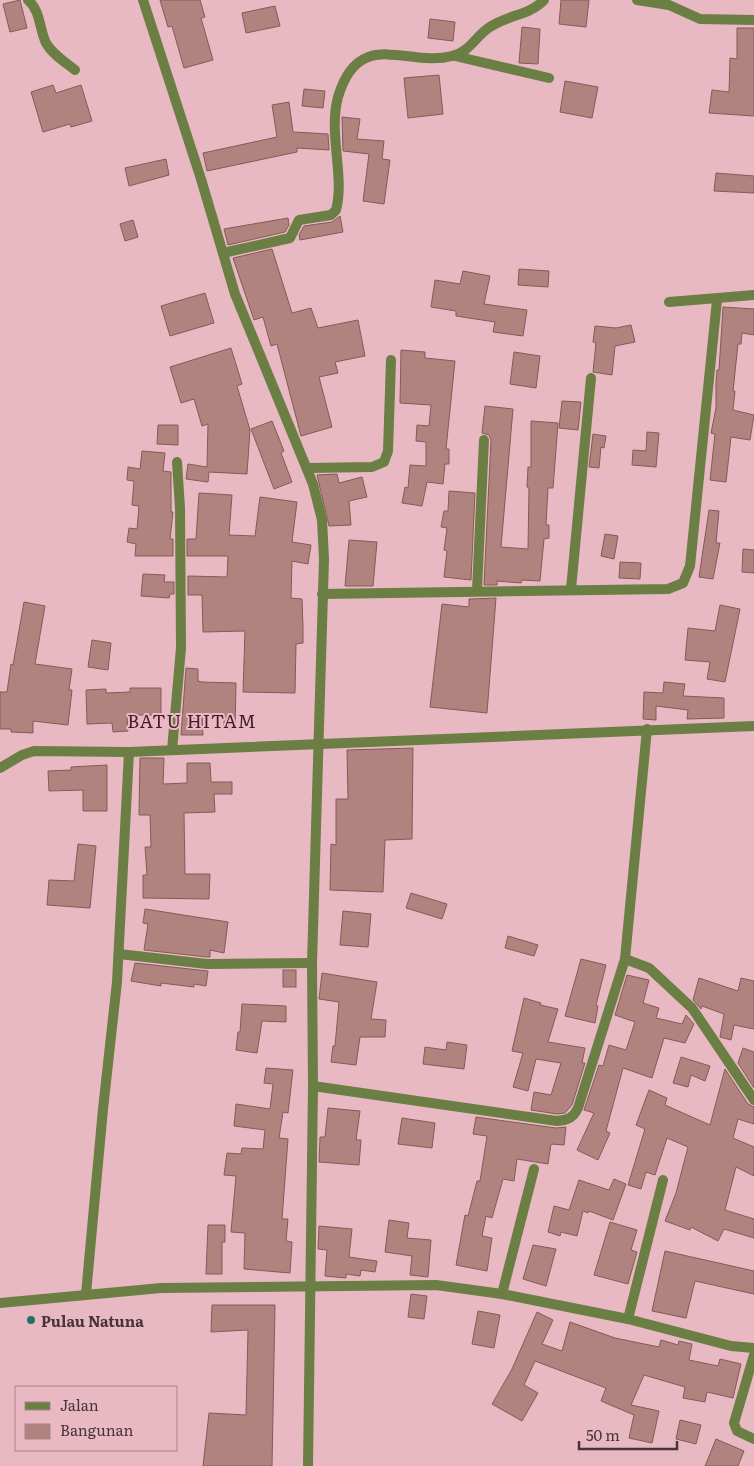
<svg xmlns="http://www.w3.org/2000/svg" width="754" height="1466" viewBox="0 0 754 1466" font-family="Literata,serif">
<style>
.building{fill:#b0837f;stroke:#845a57}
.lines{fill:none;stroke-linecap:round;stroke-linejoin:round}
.street{stroke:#6b7e44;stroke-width:10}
.poi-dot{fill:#287067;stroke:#e8b9c3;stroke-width:2}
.labels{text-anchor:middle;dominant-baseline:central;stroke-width:4;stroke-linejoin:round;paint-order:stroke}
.poi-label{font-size:15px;font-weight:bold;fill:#483539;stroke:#e8b9c3;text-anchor:start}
.quarter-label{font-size:18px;letter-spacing:1px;fill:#421e28;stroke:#e8b9c3}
</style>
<rect width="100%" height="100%" fill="#e8b9c3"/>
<!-- building -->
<g class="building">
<path d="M20,0L27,28L10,32L3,4Z"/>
<path d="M160,0H200L205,17L201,18L213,60L184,68L172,26L168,27Z"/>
<path d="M561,0H589L586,27L559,24Z"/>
<path d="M275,6L280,26L246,33L242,13Z"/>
<path d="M430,19L455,22L453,41L428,38Z"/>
<path d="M522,27L540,29L538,64L519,63Z"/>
<path d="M737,28H754V116L709,113L712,90L729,92L730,58L737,59Z"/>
<path d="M439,75L443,114L408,118L404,78Z"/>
<path d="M565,81L598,87L592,118L560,112Z"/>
<path d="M53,85L56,93L81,85L92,121L71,127L70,124L43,132L31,92Z"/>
<path d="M304,89L325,91L323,108L302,106Z"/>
<path d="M289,102L293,132L328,134L329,150L297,148V152L207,171L203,153L277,137L272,105Z"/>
<path d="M342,117L360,119L357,139L384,141L382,159L390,160L384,204L363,201L369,154L343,151Z"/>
<path d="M166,159L169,175L129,186L125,168Z"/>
<path d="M716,173L754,176V193L714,191Z"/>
<path d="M340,216L343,232L300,240L299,235L304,226L332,222Z"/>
<path d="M288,218L289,225L285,232L228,245L224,229Z"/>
<path d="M133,220L138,237L125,241L120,224Z"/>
<path d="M272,249L292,313L311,308L318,328L358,320L365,356L335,362L338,373L319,377L332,427L301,436L277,344L271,346L263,317L254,320L233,258Z"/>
<path d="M519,269L549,271L548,287L518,285Z"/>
<path d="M463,271L490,276L484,304L527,310L523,336L493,332L495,322L456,316V311L431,307L435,280L460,284Z"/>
<path d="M205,293L214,323L170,336L161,306Z"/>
<path d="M723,307L754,309V335L742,333L741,344H738L733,391H735L733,410L754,415L750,440L731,437L726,482L710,480L715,434L711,433L716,408V383L717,370H719Z"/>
<path d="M631,325L635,342L615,346L612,375L593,372L596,343L593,342L595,326L616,328Z"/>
<path d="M231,348L242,384L237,386L250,430L247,474L209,472L208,482L186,479L188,464L207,467L208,424L202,426L194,399L181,403L170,367Z"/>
<path d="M401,350L425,352V358L455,361L446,449H449V464H445L443,484L427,482L422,506L402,503L405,487L408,488L410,465L426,466V442L416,441L417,425L429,426L431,405L400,403Z"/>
<path d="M514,352L540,356L536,388L510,384Z"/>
<path d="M562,401L581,402L578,430L559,428Z"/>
<path d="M485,406L513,409L501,547L528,549L529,488L527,487L528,467H531V421L558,423L553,488H548L546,525H549V538L544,539L540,581L522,580L521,583L497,581V585H484L491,440L489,435L482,433Z"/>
<path d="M272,421L284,451L281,453L292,482L274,489L251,429Z"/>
<path d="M158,425H178V445L157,444Z"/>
<path d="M647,432L659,433L656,467L632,465L633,450L646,451Z"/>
<path d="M593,434L606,436L604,448L601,447L599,468L589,467Z"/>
<path d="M142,451L165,453L163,471L171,472V512H173L170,539H173V556H135L136,544L127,542L129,528L137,529L139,506L132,505L134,481L127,480L128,467L140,469Z"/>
<path d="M337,474L339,483L362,477L367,497L349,501L351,525L329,526L317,475Z"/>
<path d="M449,491L475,493L471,580L444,577L447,551L444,550L447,528L441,527L444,511H448Z"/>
<path d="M199,493L232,495L229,535L255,536L260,497L297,502L292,542L311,545L308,564L292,561L291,598L302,599L303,627V643L296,644L295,693L243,692L245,631L203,632L202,595H188V576L227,577L228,556H187V539H196Z"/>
<path d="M709,510L719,511L716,543H720L713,579L699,577Z"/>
<path d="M605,534L618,536L614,559L601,556Z"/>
<path d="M349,540L377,542L373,586H345Z"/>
<path d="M743,549L754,550V573L742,572Z"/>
<path d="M620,562L641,563L640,579L619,578Z"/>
<path d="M143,574L165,575L164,582H174V594H170L169,598L141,596Z"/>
<path d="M496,598L487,713L430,707L442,604L469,607V599Z"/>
<path d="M24,602L45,606L35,664L72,669L69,690H72L68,725L33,721V733L11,732V729H0V692H7L11,664L13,665Z"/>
<path d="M720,605L740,609L725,682L707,679L710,662L685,660L688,628L715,631Z"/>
<path d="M92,640L111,643L108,670L88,667Z"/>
<path d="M186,668L198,669V681L202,682L236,683L235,729H224V715H202L203,735H181Z"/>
<path d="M664,682L685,684L683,696L724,698V718L687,719L688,710L656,706V720L643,719L644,692L663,693Z"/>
<path d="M130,688H161V715H127L128,731L113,732L112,723L87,724L86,690L106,689V693L130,692Z"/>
<path d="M413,748L412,839L385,840L383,892L330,890L331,844L336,845V799H348L347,750Z"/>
<path d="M140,758H164L163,784L187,783V763H210L211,782H232V794H214L215,812L184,813L185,874H210L209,899L143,898V875H147L145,847H151L150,815H139Z"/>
<path d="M107,765V811H83V790L49,791L48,771L71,770V767Z"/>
<path d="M78,844L96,846L90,908L47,905L49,880L74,881Z"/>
<path d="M411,893L447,904L442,919L406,908Z"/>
<path d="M145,909L228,922L224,953L210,950V957H207L144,950L148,924L143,923Z"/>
<path d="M343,911L371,914L368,947L340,945Z"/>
<path d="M508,936L538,945L534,956L505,948Z"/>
<path d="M581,959L606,965L596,1005L598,1006L595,1023L565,1016Z"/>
<path d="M135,963L208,971L206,986L194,984V987L161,983V986L131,981Z"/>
<rect x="283" y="970" width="13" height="17"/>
<path d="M322,973L377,982L371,1019L386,1020L385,1037H360L356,1065L331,1062L333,1046H335L339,1002L319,999Z"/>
<path d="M627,975L649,980L643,1003L659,1008L656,1018L682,1024L686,1015L694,1024L685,1043L664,1038L652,1078L623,1068L606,1131L610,1133L598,1160L577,1150L594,1113L584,1110L599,1065L603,1066L609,1045L626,1050L635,1022L615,1015Z"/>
<path d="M699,978L738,991L741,978L754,981V1029L734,1025L731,1040L720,1037L724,1014L702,1006L701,1009L693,1000Z"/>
<path d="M524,998L541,1003L540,1005L558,1009L548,1042L585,1048L582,1063H585L572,1105L565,1113L557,1114L531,1110L534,1092L551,1095L561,1063L536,1059L528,1091L513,1087L523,1053L512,1051Z"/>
<path d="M242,1004L286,1006V1022L262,1021L257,1053L236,1050L238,1032H240Z"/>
<path d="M447,1042L467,1045L464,1069L423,1064L425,1047L446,1050Z"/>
<path d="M743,1048L754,1052V1088L738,1063Z"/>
<path d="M681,1057L710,1066L705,1081L691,1075L688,1087L673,1083Z"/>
<path d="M266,1068L293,1070L288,1113L283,1112L279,1138L288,1139L282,1219H288L286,1241L292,1242L290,1273L244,1269L245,1233L231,1232L236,1176L224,1175L227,1153L241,1154L242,1148L263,1149L265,1130L234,1126L236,1104L270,1109L273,1084L264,1083Z"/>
<path d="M725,1069L748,1104L754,1107V1124L738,1119L733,1138L754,1147V1176L736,1167L725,1210L754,1219V1238L724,1229L718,1241L691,1227L690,1230L665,1221L676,1193L688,1147L667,1138L655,1175L646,1172L641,1189L628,1185L645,1129L636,1125L649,1090L667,1098L665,1105L710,1125Z"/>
<path d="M328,1108L360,1111L356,1140H361L359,1165L319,1162L320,1137H325Z"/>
<path d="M476,1117L556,1128L566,1127L564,1145L551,1144L548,1164L517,1159L514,1181L503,1179L492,1218L486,1216L482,1236L492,1238L487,1271L456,1265L465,1215L468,1216L477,1181H480L487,1136L473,1134Z"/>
<path d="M402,1118L435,1123L432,1148L398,1144Z"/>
<path d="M614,1179L626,1184L613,1220L589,1211L588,1213L583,1211L577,1236L561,1232L560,1236L548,1232L554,1206L569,1210L579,1180L609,1190Z"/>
<path d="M389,1220L409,1223L407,1238L431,1240L428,1277L410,1275L412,1256L385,1252Z"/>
<path d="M610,1222L637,1230L631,1250L637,1252L628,1284L594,1275Z"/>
<path d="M208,1225H225V1242H222V1274H206Z"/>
<path d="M319,1226L352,1229L349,1257L377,1261L375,1272L361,1270L360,1276L346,1274V1278L325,1276L327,1250L318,1249Z"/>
<path d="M533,1245L556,1249L546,1286L523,1279Z"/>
<path d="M665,1251L754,1271V1294L695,1281L686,1318L652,1311Z"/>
<path d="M411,1294L427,1296L424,1319L408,1317Z"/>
<path d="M212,1305H275L272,1466H203L209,1413L246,1415L248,1330L211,1332Z"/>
<path d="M478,1311L500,1315L494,1348L472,1344Z"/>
<path d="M537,1312L553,1320L542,1344L562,1351L570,1322L615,1338L659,1347L661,1340L678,1345L679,1341L692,1344L689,1360L718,1366L720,1359L741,1364L733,1398L707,1392L705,1402L683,1398L685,1387L644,1375L631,1405L659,1411L652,1443L629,1438L634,1415L601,1401L606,1388L535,1361L524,1385L538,1393L522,1421L492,1404L512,1369Z"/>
<path d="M680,1420L701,1425L696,1444L676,1439Z"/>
<path d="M716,1439L744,1451L738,1466H705Z"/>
</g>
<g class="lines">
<!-- street -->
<g class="street">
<path d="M28,0C41,11 39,29 46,43C52,54 65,62 75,70"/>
<path d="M143,0L201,179L235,294L313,484L322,520L324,559L312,963L313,1086L308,1466"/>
<path d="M637,0L669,5L700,19L754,20"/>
<path d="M455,56L549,78"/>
<path d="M223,253L290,238L299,220L331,215L336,210C345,176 328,134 338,97C359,26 408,68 452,56C468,53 475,38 487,29C505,15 529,16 544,0"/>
<path d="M669,302L754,295"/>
<path d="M308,468L372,467L384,462L388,451L391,360"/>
<path d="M571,589L591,378"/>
<path d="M477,590L484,440"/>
<path d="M322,594L668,589L683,583L690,566L717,300"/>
<path d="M172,750L181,648L180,508L177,462"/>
<path d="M0,768L22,755L34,751L129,752L754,726"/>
<path d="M119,954L207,964L312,963"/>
<path d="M625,959L647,729"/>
<path d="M313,1086L557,1121C568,1120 573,1118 578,1108L625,959L649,968L692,1008L754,1100"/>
<path d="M86,1294L103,1109L117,982L129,752"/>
<path d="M502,1294L534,1169"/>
<path d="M0,1303L161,1288L436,1285L502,1294L628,1319L731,1346L754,1348"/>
<path d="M628,1319L663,1180"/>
<path d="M754,1355L734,1423L737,1431L754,1439"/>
</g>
</g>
<!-- markers -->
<circle class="poi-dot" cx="31" cy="1320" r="5"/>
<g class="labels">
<!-- poi labels -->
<g class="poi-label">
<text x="41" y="1320">Pulau Natuna</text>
</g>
<!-- quarter labels -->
<g class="quarter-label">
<text x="192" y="720">BATU HITAM</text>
</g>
</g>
<!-- legend -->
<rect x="15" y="1386" width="162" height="65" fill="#e8b9c3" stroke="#a8848c"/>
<rect x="25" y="1402" width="25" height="8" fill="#6b7e44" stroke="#a8848c"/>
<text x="60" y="1411" font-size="15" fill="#483539">Jalan</text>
<rect x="25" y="1424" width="25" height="15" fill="#b0837f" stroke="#a8848c"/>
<text x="60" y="1436" font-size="15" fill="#483539">Bangunan</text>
<!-- scale -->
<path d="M579 1441v8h98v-8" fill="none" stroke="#483539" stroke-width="2.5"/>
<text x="586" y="1441" font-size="15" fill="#483539" stroke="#e8b9c3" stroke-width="4" paint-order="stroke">50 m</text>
</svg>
